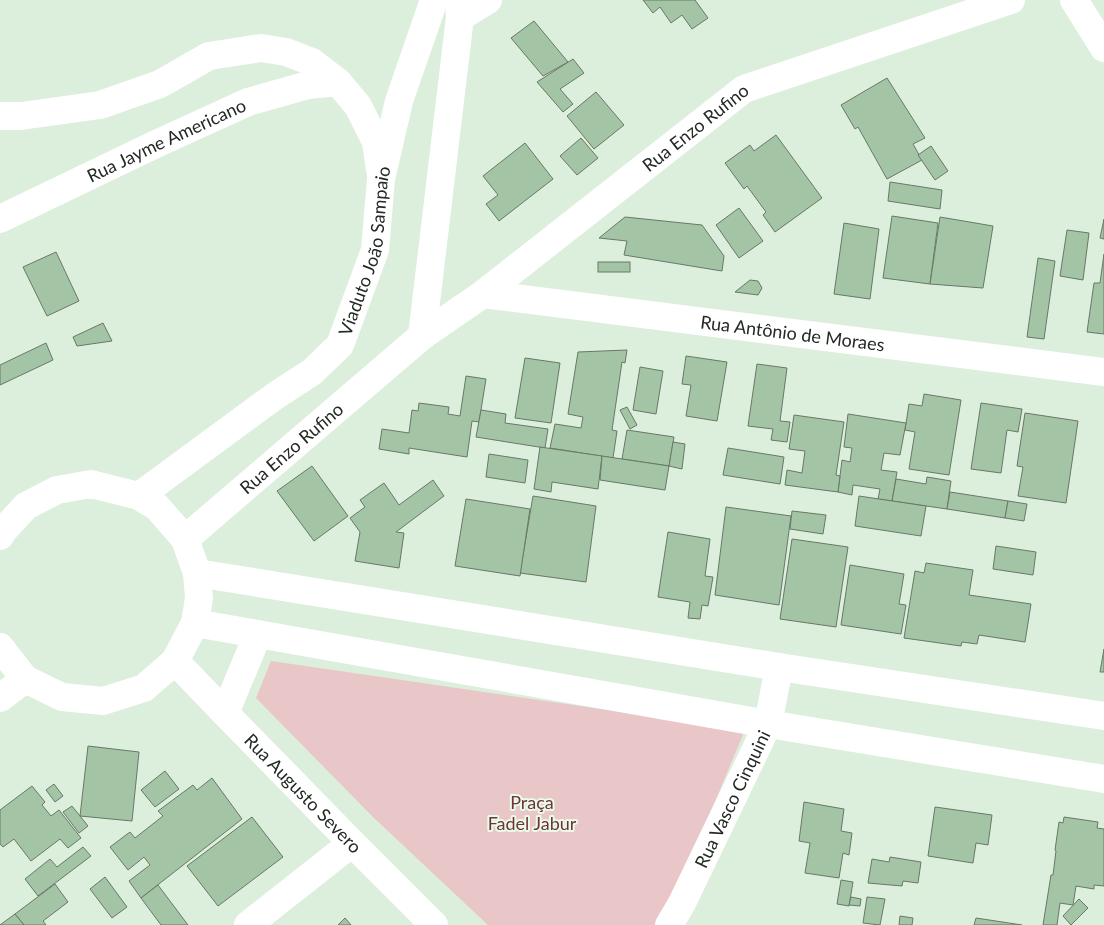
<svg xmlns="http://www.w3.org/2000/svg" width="1104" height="925" viewBox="0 0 1104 925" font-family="Lato,sans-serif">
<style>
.green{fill:#e9c6c8}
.building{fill:#a4c5a5;stroke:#687868}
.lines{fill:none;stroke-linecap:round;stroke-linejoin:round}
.minor{stroke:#fff;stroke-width:28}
.tertiary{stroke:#fff;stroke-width:28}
.trunk{stroke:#fff;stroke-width:28}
.labels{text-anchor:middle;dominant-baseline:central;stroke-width:4;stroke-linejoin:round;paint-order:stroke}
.street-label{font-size:18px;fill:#232923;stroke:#e9fce9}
.park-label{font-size:18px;fill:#70333a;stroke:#e9fce9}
</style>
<rect width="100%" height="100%" fill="#dceedc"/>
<!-- green -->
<path class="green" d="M271,661L745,730L675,897L656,925H488L373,817L256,698Z"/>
<!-- building -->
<g class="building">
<path d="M643,0H695L708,18L692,29L682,15L671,23L660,7L653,13Z"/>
<path d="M534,21L568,62L543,76L511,38Z"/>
<path d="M573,59L584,73L560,89L573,104L563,112L537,82Z"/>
<path d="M887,78L925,138L913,144L922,160L887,179L858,127L855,129L841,105Z"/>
<path d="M596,92L624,125L594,149L567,116Z"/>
<path d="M776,135L822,198L775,232L763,215L766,212L747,186L744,189L725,163L750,145L754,151Z"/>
<path d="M581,138L598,158L577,175L560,156Z"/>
<path d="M525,143L553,179L499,221L486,204L498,195L483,176Z"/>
<path d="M931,146L948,171L935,180L918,155Z"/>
<path d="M890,182L942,190L940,209L888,201Z"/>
<path d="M739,208L763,241L739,258L716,225Z"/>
<path d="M892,216L938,223L930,284L883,278Z"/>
<path d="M625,217L702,225L724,256L722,271L624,255L627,241L599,238Z"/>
<path d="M940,217L993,226L983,288L930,284Z"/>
<path d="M1104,219V239L1100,238Z"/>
<path d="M844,223L879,229L870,299L834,294Z"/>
<path d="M1067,230L1089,233L1083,280L1060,276Z"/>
<path d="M56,252L79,301L47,316L23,267Z"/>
<path d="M1104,254V334L1087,332L1094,283H1100Z"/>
<path d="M1038,258L1055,261L1044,339L1027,337Z"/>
<rect x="598" y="262" width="32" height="10"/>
<path d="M750,280L758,281L762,288L758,295L735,292Z"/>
<path d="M103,323L112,341L77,346L73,337Z"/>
<path d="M46,343L53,360L0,385V365Z"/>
<path d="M627,350L625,363L622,362L612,430L617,431L613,458L550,448L555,424L581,428L583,417L568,414L578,352Z"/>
<path d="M686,356L727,362L717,421L686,416L691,385L682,384Z"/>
<path d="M525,358L560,363L551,423L515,418Z"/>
<path d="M757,364L787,368L780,421L790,422L787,442L771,440L773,429L748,426Z"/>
<path d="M640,367L663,371L656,414L633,410Z"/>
<path d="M466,376L486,379L479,422L472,421L467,457L409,448V454L379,449L382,429L409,433L412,410L418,411L419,403L449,407L448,414L460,416Z"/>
<path d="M924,394L961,400L949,475L909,469L915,432L905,430L909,404L922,406Z"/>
<path d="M981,403L1022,409L1018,432L1007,430L1001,473L971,469Z"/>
<path d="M627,407L637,425L630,429L620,410Z"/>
<path d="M481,410L506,414L505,423L548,429L545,448L476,437Z"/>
<path d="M1025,413L1078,421L1066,503L1018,496L1023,467L1017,466Z"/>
<path d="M848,414L906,423L900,455L884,453L881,470L897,472L892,501L878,499L880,489L853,485L852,495L838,492L842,460L850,462L852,448L844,447Z"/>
<path d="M794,415L844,422L836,475L840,476L838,492L785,485L787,470L802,473L805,451L789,449Z"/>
<path d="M627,430L674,437L669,466L622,459Z"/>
<path d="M673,442L685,444L682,469L669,466Z"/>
<path d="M540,447L602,456L598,489L552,482L551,492L534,489Z"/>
<path d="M728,448L784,457L780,484L723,475Z"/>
<path d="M489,454L528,460L525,483L486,477Z"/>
<path d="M602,456L669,466L665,490L600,480Z"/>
<path d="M312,466L348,516L314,541L277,491Z"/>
<path d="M927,477L951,481L947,509L892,501L896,479L926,484Z"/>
<path d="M433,480L444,496L396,532L404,533L399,568L355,561L360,532L350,518L365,507L360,500L384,483L399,505Z"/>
<path d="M950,492L1008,501L1005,518L947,509Z"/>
<path d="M533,496L596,506L586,582L520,573Z"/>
<path d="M859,496L926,506L921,536L855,526Z"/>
<path d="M466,499L530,509L520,576L455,566Z"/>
<path d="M1008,501L1027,504L1024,521L1005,518Z"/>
<path d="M726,507L791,516L779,605L715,595Z"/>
<path d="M792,511L826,515L823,534L790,529Z"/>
<path d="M668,532L710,539L705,576L713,577L708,606L702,605L700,619L688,618L690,602L658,597Z"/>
<path d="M792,539L848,547L836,627L780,619Z"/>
<path d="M996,546L1036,552L1033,575L993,569Z"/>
<path d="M926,563L973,570L969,595L1031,604L1025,642L979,635L977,644L962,642L961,646L904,638L915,571L924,573Z"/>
<path d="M850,565L904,574L899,604L906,605L901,634L841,625Z"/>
<path d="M1104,649V672H1100Z"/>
<path d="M88,746L139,752L132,821L80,816Z"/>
<path d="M165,771L179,789L155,807L141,790Z"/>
<path d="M212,778L242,819L141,898L129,881L150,865L144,857L128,870L110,847L130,832L135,838L163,816L158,811L193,785L197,790Z"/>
<path d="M54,784L63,796L55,802L46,790Z"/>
<path d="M32,786L45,802L42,805L51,816L59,810L81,838L68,848L60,839L31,861L14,839L3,847L0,844V810Z"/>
<path d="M804,802L844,809L841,831L852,833L849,855L843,853L839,878L805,873L810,843L799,841Z"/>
<path d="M72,806L88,826L79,833L63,812Z"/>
<path d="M935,807L992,815L988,845L976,843L973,863L928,856Z"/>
<path d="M252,817L283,857L218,906L187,866Z"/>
<path d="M1064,817L1098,822L1097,828L1104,829V886L1094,885V889L1076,886L1073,905L1060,903L1057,925H1043L1051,875H1053L1056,851L1055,850L1059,822L1063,823Z"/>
<path d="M83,847L91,856L38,896L25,879L50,859L57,867Z"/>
<path d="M890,857L921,862L918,883L903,881L902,886L868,883L872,859L889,862Z"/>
<path d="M105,877L127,907L112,918L90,889Z"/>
<path d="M841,880L853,882L849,906L837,904Z"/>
<path d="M55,884L68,902L43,921L46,925H24L15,914Z"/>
<path d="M158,885L188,925H161L141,898Z"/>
<path d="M851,897L861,899L860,906L849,905Z"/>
<path d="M867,897L885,899L880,925L863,923Z"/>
<path d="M1079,899L1088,908L1071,925L1063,916Z"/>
<path d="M15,914L24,925H0Z"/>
<path d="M900,916L913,918L912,925H899Z"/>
<path d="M345,918L351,925H338Z"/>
<path d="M976,918L1022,925H974Z"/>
</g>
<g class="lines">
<!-- minor -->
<g class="minor">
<path d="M1074,0L1104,48"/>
<path d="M460,17L488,0"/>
<path id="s1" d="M483,294L1104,372"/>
<path id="s2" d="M422,336L483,294L744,89L1011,0"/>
<path d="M175,661L225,713L258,634"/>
<path d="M248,925L352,843"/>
<path id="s3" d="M669,925L682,903L768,724L779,667"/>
</g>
<!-- tertiary -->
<g class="tertiary">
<path id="s4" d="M0,219L156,144L248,102L308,85L338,82L358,106L376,142L380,170"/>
<path id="s5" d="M139,496L275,396L312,372L340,345L375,250L381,179L399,101L434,0"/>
<path d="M0,536L2,532L26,506L57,490L91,484L139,496L157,507L185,539L197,573L199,598L195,623L175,661L144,688L103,701L62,697L25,679L0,647"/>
<path id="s6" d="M185,539L422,336L460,17L459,0"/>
<path d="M197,573L779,667L1104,716"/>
<path d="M195,623L768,724L1104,779"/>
<path d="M0,698L25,679"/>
<path id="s7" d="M225,713L352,843L434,925"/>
</g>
<!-- trunk -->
<path class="trunk" d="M0,116H21L100,105L160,84L209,56L261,48L286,52L312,62L338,82"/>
</g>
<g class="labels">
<!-- street labels -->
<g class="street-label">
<text stroke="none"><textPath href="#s2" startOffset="344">Rua Enzo Rufino</textPath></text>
<text stroke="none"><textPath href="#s4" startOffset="184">Rua Jayme Americano</textPath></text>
<text stroke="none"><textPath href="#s5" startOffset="350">Viaduto João Sampaio</textPath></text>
<text stroke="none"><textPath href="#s1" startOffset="312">Rua Antônio de Moraes</textPath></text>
<text stroke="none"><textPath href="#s6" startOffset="140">Rua Enzo Rufino</textPath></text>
<text stroke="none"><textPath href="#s7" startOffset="112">Rua Augusto Severo</textPath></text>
<text stroke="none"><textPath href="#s3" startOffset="141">Rua Vasco Cinquini</textPath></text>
</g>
<!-- park labels -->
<g class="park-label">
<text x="532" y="802">Praça<tspan x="532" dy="21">Fadel Jabur</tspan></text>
</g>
</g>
</svg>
